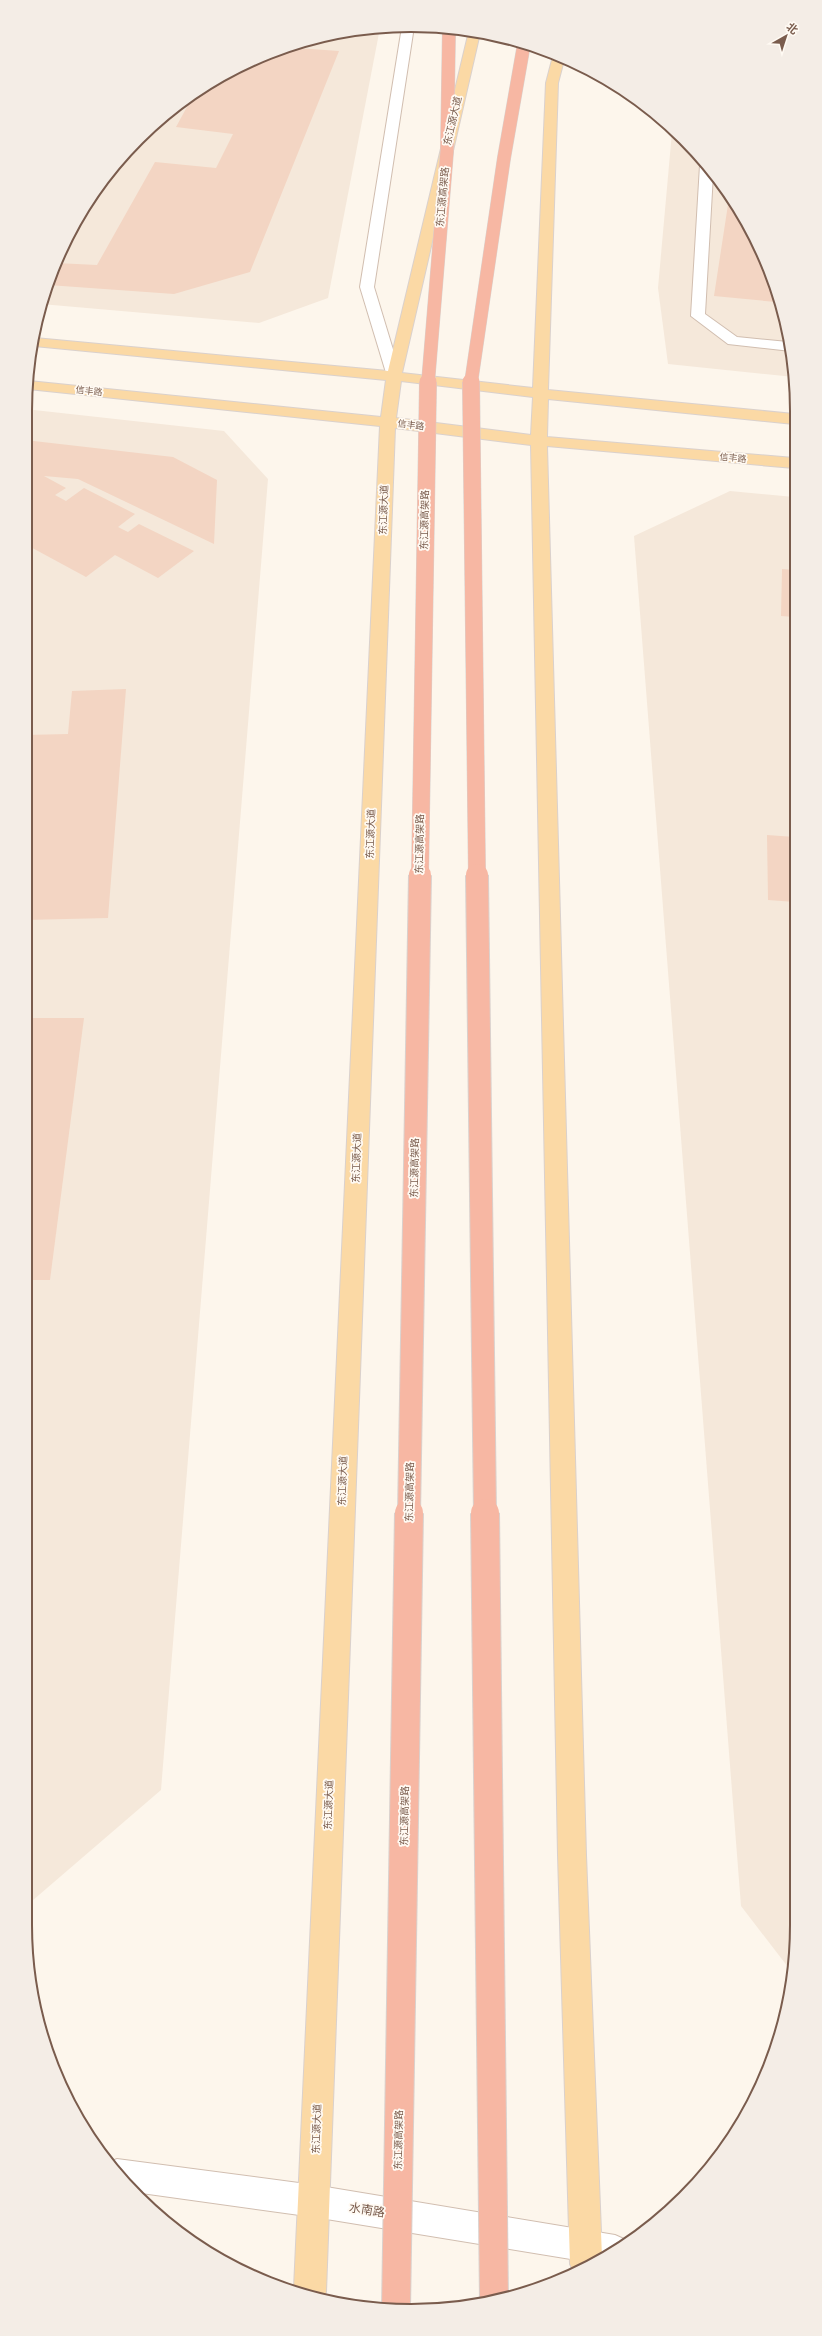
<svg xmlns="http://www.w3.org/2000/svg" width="822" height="2336" viewBox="0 0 822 2336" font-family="Rubik,'Noto Sans SC',sans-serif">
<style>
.residential{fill:#f5e8da}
.building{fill:#f3d5c3}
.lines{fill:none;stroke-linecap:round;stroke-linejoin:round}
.minor-casing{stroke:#d1beb0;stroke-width:2}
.major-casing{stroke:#dad1cd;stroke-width:2}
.minor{fill:#fff;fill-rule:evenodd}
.major{fill:#fbd9a5;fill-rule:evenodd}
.highway-bridge-far3-casing{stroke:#dad1cd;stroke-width:14;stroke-linecap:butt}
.highway-bridge-far2-casing{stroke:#dad1cd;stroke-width:18;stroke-linecap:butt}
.highway-bridge-far1-casing{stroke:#dad1cd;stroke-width:24;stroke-linecap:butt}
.highway-bridge-casing{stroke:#dad1cd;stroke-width:30;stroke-linecap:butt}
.highway-bridge-far3{stroke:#f7b7a3;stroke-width:13}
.highway-bridge-far2{stroke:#f7b7a3;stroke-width:17}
.highway-bridge-far1{stroke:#f7b7a3;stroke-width:22}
.highway-bridge{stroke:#f7b7a3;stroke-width:28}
.labels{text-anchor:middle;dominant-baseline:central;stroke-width:3.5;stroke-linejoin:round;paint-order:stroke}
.far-street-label{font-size:9px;fill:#7a5c4d;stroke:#fffaf3}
.street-label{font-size:10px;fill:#7a5c4d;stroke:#fffaf3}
.near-street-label{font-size:12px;fill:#7a5c4d;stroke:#fffaf3}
.rim{fill:none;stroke:#7a5c4d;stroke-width:2}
</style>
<rect width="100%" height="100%" fill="#fdf6ec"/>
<!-- residential -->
<g class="residential">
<path d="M360,28H380L328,298L259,323L41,304L65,240L105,176L156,121L218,77L287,46Z"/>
<path d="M672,132L701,156L757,240L794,360V377L668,364L658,288Z"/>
<path d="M25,409L224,431L268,479L161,1790L25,1907Z"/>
<path d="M730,491L794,497L797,1925L791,1971L741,1906L634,536Z"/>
</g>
<!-- building -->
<g class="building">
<path d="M283,47L339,51L250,272L174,294L48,285L56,263L97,265L155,162L216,168L233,134L176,127L194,94L218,77Z"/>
<path d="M729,198L757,240L776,302L714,296Z"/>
<path d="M25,440L173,457L217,480L214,544L78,479L44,476L66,488L55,495L66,501L84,488L135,514L118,527L128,532L139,524L194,551L158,578L115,555L86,577L25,544V516L27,514L25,513Z"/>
<path d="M782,569L794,570V617L781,616Z"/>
<path d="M126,689L108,918L25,920V735L68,734L72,691Z"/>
<path d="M767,835L795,837V902L768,900Z"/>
<path d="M25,1018H84L50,1280H25Z"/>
</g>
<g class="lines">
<defs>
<g id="minor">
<path d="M404,27H416L413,33L374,287L401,376L394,380L387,376L360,287L401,33Z"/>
<path d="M702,162H705L713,174L705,314L737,337L788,342L791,351L728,344L691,316L700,165Z"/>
<path d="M117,2159L314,2185L615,2235L626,2240L628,2244L589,2262L314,2217L134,2192L121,2180L110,2162Z"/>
</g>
<path id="major" d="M469,31L480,33L402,373L533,388L546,83L553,56L564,60L558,83L548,390L794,414V424L548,399L547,437L794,458V468L547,446L586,1855L602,2257L573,2270L570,2264L558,1855L531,445L395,428L326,2292L324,2297L294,2288L380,426L28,389L29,381L381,417L386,380L34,346L35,338L388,371ZM401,381L533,397L531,435L396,418Z"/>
</defs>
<!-- minor casing -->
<use href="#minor" class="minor-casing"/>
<!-- major casing -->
<use href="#major" class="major-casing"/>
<!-- minor -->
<use href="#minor" class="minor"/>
<!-- major -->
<use href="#major" class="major"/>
<defs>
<g id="highway-bridge-far3">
<path d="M428,383L447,151L449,28"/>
<path d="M471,383L504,158L524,44"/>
</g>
<g id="highway-bridge-far2">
<path d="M471,382L477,876"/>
<path d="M420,876L428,382"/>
</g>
<g id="highway-bridge-far1">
<path d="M477,875L485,1514"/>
<path d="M409,1514L420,875"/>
</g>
<g id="highway-bridge">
<path d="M485,1513L494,2301"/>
<path d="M396,2309L409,1513"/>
</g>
</defs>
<!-- highway-bridge-far3 casing -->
<use href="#highway-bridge-far3" class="highway-bridge-far3-casing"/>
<!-- highway-bridge-far2 casing -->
<use href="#highway-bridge-far2" class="highway-bridge-far2-casing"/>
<!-- highway-bridge-far1 casing -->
<use href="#highway-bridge-far1" class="highway-bridge-far1-casing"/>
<!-- highway-bridge casing -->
<use href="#highway-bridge" class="highway-bridge-casing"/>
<!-- highway-bridge-far3 -->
<use href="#highway-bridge-far3" class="highway-bridge-far3"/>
<!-- highway-bridge-far2 -->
<use href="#highway-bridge-far2" class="highway-bridge-far2"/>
<!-- highway-bridge-far1 -->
<use href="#highway-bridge-far1" class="highway-bridge-far1"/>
<!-- highway-bridge -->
<use href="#highway-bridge" class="highway-bridge"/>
</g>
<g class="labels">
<!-- far-street labels -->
<g class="far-street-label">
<text transform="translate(89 391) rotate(6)">信丰路</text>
<text transform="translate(411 425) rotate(7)">信丰路</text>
<text transform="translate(733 458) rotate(5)">信丰路</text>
</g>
<!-- street labels -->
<g class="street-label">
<text transform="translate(453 121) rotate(-77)">东江源大道</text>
<text transform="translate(443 197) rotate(-85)">东江源高架路</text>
<text transform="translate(384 510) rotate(-88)">东江源大道</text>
<text transform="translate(425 520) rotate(-89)">东江源高架路</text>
<text transform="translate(371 834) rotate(-88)">东江源大道</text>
<text transform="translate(420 844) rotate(-89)">东江源高架路</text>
<text transform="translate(357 1158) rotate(-88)">东江源大道</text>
<text transform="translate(415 1168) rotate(-89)">东江源高架路</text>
<text transform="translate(343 1481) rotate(-88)">东江源大道</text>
<text transform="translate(410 1492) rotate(-89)">东江源高架路</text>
<text transform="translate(329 1805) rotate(-88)">东江源大道</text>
<text transform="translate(405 1816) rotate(-89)">东江源高架路</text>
<text transform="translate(317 2129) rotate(-88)">东江源大道</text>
<text transform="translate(399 2140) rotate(-89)">东江源高架路</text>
</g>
<!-- near-street labels -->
<g class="near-street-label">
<text transform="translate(367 2210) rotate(9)">水南路</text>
</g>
</g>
<!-- crop -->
<path d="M0 0H822V2336H0ZM411 32H411A379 379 0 0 1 790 411V1925A379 379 0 0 1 411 2304H411A379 379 0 0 1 32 1925V411A379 379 0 0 1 411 32Z" fill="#f4ede6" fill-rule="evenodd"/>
<path class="rim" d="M411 32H411A379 379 0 0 1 790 411V1925A379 379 0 0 1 411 2304H411A379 379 0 0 1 32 1925V411A379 379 0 0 1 411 32Z"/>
<!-- north arrow -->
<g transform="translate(786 36) rotate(39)" stroke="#fffaf3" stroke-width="3" paint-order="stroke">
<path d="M0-3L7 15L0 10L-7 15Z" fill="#7a5c4d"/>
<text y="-6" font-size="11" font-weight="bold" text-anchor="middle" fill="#7a5c4d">北</text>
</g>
</svg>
